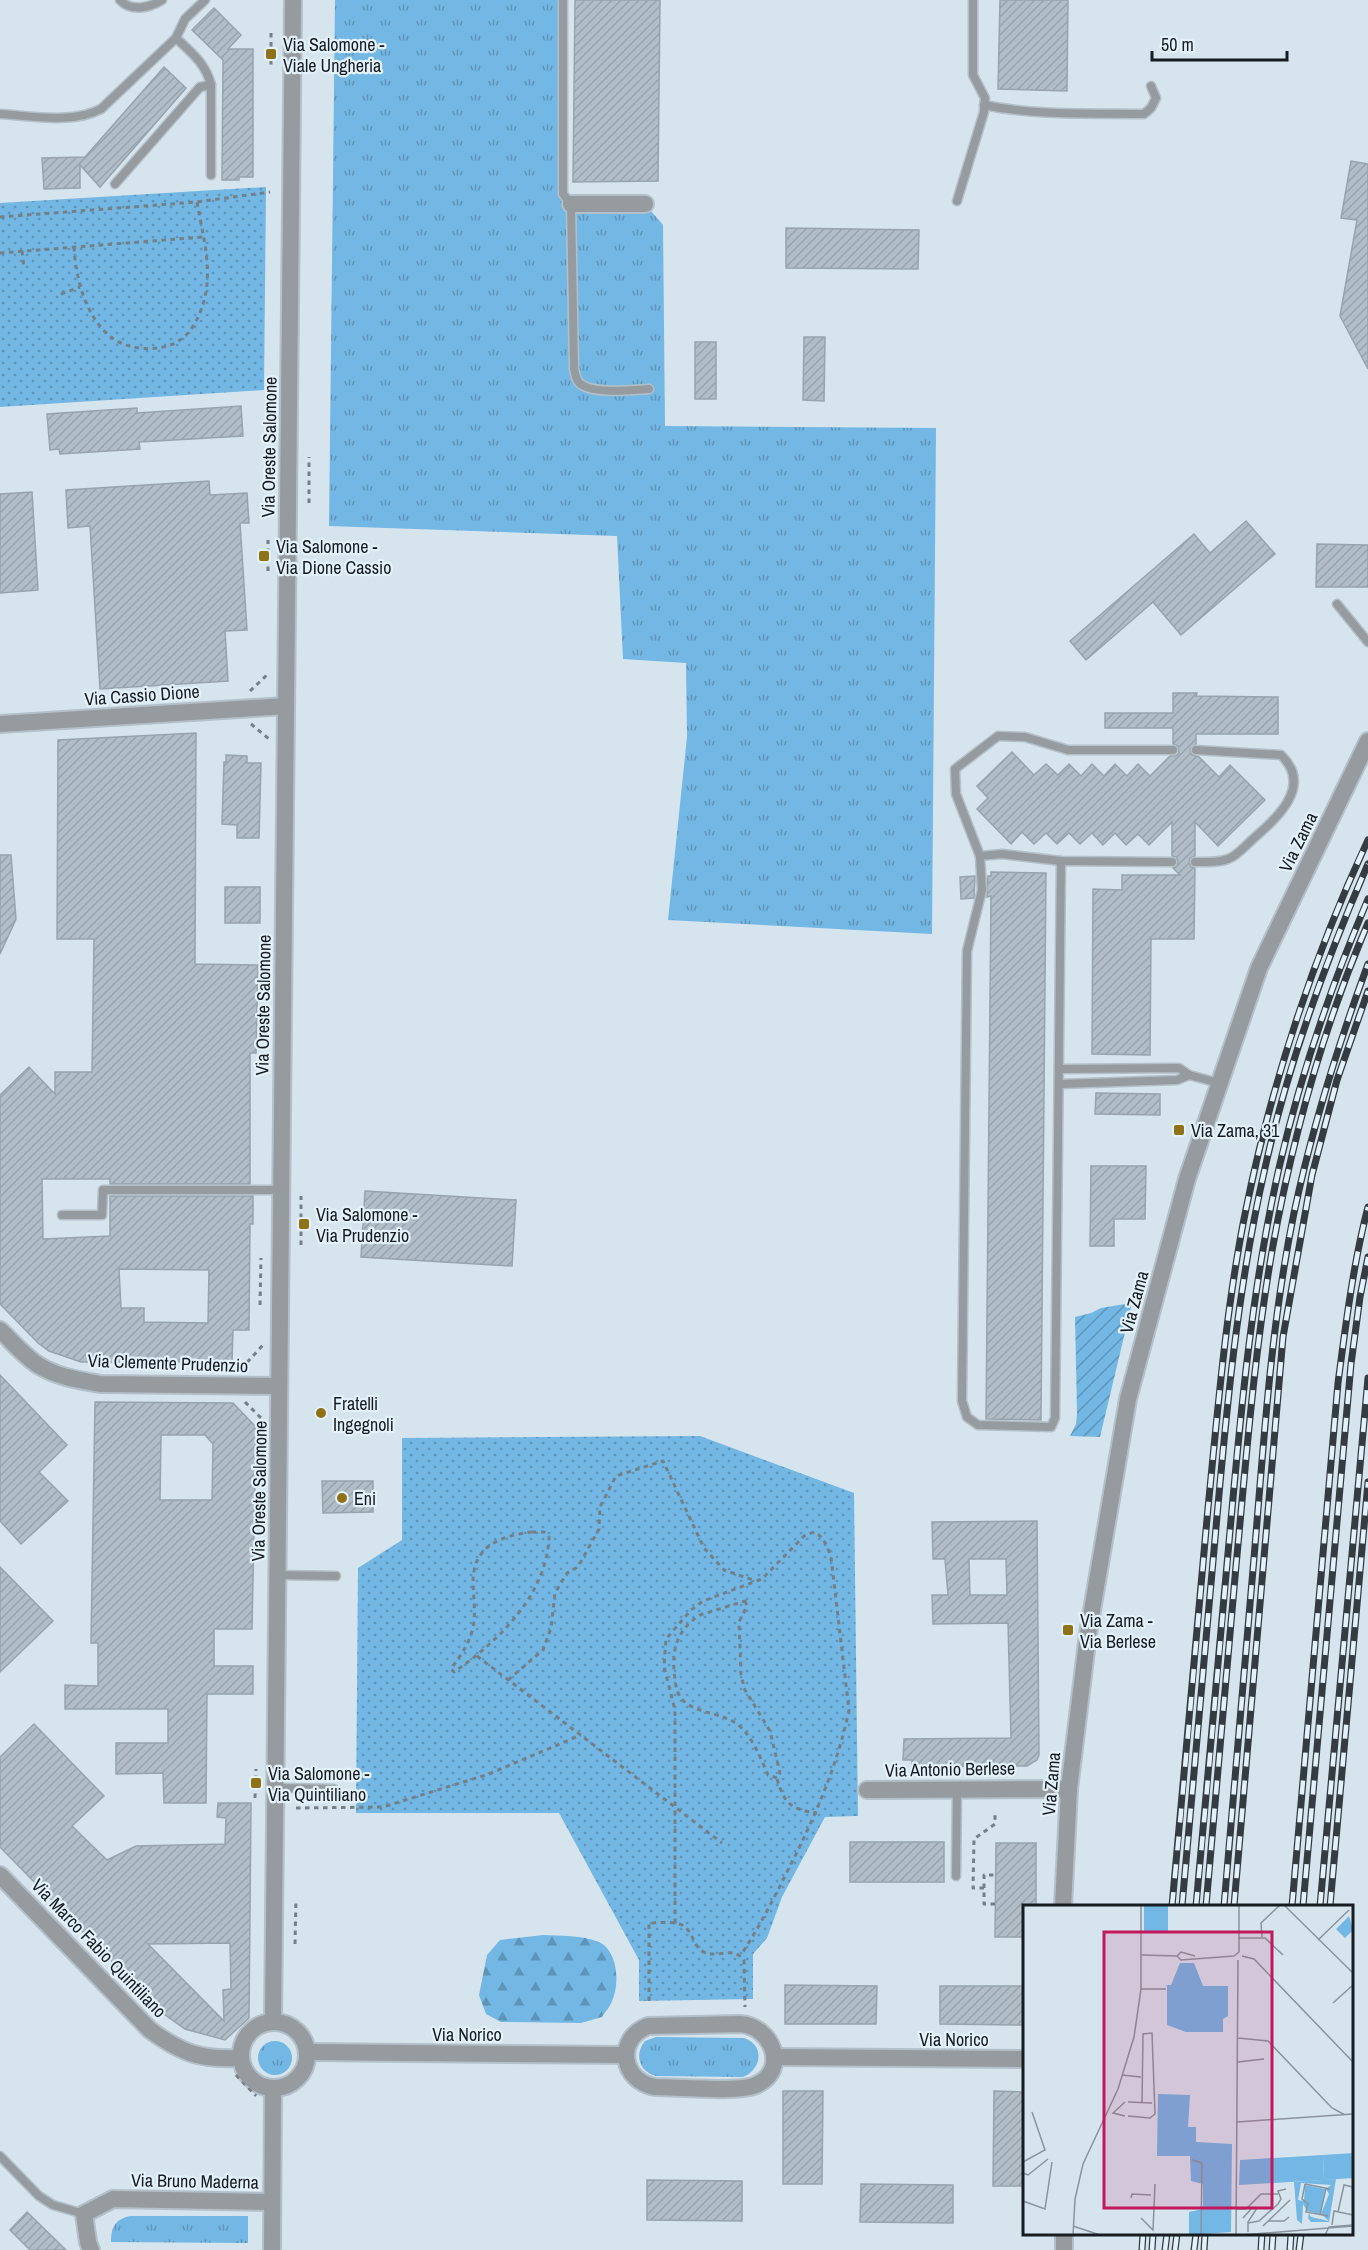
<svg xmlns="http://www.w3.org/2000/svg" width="1368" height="2250" viewBox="0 0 1368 2250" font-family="'Archivo Narrow',sans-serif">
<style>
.grass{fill:url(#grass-tufts)}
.forest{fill:url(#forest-firs)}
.park{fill:url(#park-dots)}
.garden{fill:url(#garden-furrows)}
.building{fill:url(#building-hatch);stroke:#97a4ae;stroke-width:1.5;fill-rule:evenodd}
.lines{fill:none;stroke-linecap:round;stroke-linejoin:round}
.service-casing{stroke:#b4c0c9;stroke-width:11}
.minor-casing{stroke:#b4c0c9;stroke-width:20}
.path{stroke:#757f86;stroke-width:3;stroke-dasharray:4.5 4.5;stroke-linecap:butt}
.service{stroke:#959b9f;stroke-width:8}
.minor{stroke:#959b9f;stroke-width:16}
.rail-casing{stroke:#353c41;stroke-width:7}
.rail{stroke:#e3f1fb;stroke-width:4.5;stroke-dasharray:14;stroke-linecap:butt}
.poi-dot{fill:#8f7217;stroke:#e3f1fb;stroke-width:2}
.labels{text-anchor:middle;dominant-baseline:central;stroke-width:4.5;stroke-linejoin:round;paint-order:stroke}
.poi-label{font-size:18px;fill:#171c20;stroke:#e3f1fb;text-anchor:start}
.street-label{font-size:18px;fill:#171c20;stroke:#e3f1fb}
.inset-road{fill:none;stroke:#8a949c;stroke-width:1.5}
.view{fill:#c2185b;fill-opacity:0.15;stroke:#c2185b;stroke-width:3}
.inset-edge{fill:none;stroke:#171c20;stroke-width:3}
</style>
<defs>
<pattern id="grass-tufts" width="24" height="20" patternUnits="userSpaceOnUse" patternTransform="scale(1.5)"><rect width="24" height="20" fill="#73b7e4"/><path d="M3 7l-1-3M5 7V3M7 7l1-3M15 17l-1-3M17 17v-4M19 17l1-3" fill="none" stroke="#5d94b8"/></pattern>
<pattern id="forest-firs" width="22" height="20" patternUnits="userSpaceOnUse" patternTransform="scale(1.5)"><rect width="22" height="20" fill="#73b7e4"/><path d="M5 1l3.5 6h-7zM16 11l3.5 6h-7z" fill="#5d94b8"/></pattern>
<pattern id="park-dots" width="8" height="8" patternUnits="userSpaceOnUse" patternTransform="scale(1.5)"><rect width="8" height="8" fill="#73b7e4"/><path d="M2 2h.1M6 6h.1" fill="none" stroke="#5d94b8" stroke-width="1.8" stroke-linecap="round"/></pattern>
<pattern id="garden-furrows" width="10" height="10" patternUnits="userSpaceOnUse" patternTransform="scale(1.5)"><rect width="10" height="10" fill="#73b7e4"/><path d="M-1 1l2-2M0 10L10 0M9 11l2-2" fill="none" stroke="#5d94b8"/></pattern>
<pattern id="building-hatch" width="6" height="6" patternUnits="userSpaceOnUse" patternTransform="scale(1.5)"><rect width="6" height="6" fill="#b1bec8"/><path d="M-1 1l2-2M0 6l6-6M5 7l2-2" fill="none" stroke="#98a3ac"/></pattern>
</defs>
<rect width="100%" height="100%" fill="#d6e4ee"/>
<!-- grass -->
<g class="grass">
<path d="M335,0H563V194L571,204H645L663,225L665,426L936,428L932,934L668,920L687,737L686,663L623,659L617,536L329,526Z"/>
<path d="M656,2037L744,2038C765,2045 762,2069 743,2077L656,2076C639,2072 634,2054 645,2041Z"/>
<circle cx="275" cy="2058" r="17"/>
<path d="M131,2216H248V2243L111,2242C111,2227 115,2219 131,2216Z"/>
</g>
<!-- forest -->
<path class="forest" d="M543,1935C561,1936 581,1935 599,1942C618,1951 620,1984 612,2001C610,2007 605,2012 602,2017L581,2023L501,2022L486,2014L479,1995L487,1955L500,1940Z"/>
<!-- park -->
<g class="park">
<path d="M266,187L264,390L0,407V203Z"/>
<path d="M700,1436L854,1493L858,1816L825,1817L782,1897L767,1938L753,1954V1999L639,2001V1960L559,1813H356L358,1568L402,1540V1438Z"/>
</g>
<!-- garden -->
<path class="garden" d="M1133,1299L1100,1437L1070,1436L1076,1424L1077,1413L1075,1317L1091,1313L1101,1308L1125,1304Z"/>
<!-- building -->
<g class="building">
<path d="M575,0H660L658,181L573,182Z"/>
<path d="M1000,0H1068L1067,91L998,89Z"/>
<path d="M214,8L241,35L228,49H253V177H239V180H222L223,60L192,30Z"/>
<path d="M164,67L186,88L100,187L80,165V188L44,189L42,158L85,157Z"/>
<path d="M1351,161L1368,164V369L1340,316L1357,220L1341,218Z"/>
<path d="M786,228L919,230L918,269L786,268Z"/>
<path d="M804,337H825L824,401L803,400Z"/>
<rect x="695" y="342" width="21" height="57"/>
<path d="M241,406L243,436L139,442L140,449L60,454L59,449L50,450L47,414L137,408V413Z"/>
<path d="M209,481L210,495L247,493L249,523H240L247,630L225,631L228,681L100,689L90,526L68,528L66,490Z"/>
<path d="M32,492L38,590L0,593V494Z"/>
<path d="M1246,521L1275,554L1181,635L1153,602L1086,660L1070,641L1194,534L1210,553Z"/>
<path d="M1317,544L1368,545V587H1316Z"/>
<path d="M1173,693H1197L1196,696L1278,697V734H1196V744L1190,749L1192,755L1199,757L1219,777L1230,765L1265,800L1218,846L1195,822V856L1190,858L1189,863L1191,867L1195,868L1194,939H1151L1150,1055L1092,1054L1093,889L1122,890V875H1180L1173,868L1177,866L1178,861L1176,857L1172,856V822L1149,845L1138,834L1126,845L1115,833L1103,845L1092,833L1080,844L1069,833L1057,844L1046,833L1034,844L1022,832L1011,844L977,809L988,798L977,786L1012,752L1034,775L1046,764L1058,775L1069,764L1081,776L1092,764L1104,776L1115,764L1127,776L1138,764L1150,776L1170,756H1176L1179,753L1178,746L1173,744V728H1105V713H1173Z"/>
<path d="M196,733L195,964L258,965L256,1053H250V1184H110V1179H42L43,1239L110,1236V1196H253V1224H250L249,1330H233L232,1362H81L49,1351L38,1343L0,1304V1095L29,1067L55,1094V1072H92L94,939H57L58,740ZM119,1269L209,1270L208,1323L144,1322V1308H121Z"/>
<path d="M226,755L247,756V763H261L259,838H237V825L222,824L224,762H226Z"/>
<path d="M0,855H11L16,919L0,954Z"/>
<path d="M991,872L1046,873L1041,1420L986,1419L991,896L987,897L988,876H991Z"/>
<path d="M975,876L974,898L961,899L960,877Z"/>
<rect x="225" y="887" width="35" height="36"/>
<path d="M1096,1093L1160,1094V1115L1095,1114Z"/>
<path d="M1091,1166H1146L1145,1219H1114V1246H1090Z"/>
<path d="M365,1191L516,1200L512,1266L361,1257Z"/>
<path d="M0,1375L67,1445L39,1472L68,1501L21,1544L0,1521Z"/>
<path d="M95,1402L233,1403L256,1427L252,1629H214V1666H253V1694H207L206,1803H164L163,1773L116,1774V1743H168V1709H65V1685L98,1686V1643H91ZM161,1435H205L213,1444L212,1500H160Z"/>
<path d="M322,1481H373V1512L323,1513Z"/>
<path d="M1037,1521L1039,1755L1037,1760L1027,1766L912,1767V1760H903L904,1739L1011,1738L1008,1623L933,1624L932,1595H948L945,1559H933L932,1522ZM969,1559H1006L1007,1595H970Z"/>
<path d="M0,1567L53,1621L0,1672Z"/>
<path d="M34,1724L104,1796L72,1826L107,1860L136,1846L225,1844L226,1818L217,1817L218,1803H251L249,2018L225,2040L185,2029L161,2012L0,1847V1757ZM230,1943L231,1989L223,1990L224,2021L148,1944Z"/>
<rect x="850" y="1842" width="94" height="40"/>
<path d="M996,1843H1036V1906H1024V1937H995Z"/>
<path d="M785,1985L877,1986L876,2024H785Z"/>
<path d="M940,1986H1024V2025L940,2024Z"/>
<path d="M783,2091H823L822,2184H783Z"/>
<path d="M994,2091L1024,2092V2186H993Z"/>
<path d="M647,2180L742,2181V2221L647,2220Z"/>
<path d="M861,2184L953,2185V2223L860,2222Z"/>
<path d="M27,2212L66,2250H30L10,2230Z"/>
</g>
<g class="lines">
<defs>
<g id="service">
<path d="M120,0C131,12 149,8 162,0"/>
<path d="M563,0V194L571,204L574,368C575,374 576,382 582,385C596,394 632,390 649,389"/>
<path d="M176,38C191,52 206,64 211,85V175"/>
<path d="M984,105C1037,116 1091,113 1144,114L1151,108L1156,98L1151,86"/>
<path d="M0,114C32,116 72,124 101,109L176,38L185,19L205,0"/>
<path d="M115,184L200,87L211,85"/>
<path d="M957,201L984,112L985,98L973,75V0"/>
<path d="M1337,604L1368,642"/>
<path d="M980,856L1002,854L1061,861L1172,862"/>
<path d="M1061,861L1055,1418L1051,1427L978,1425L967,1417L962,1401L967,951L982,890L980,856L956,794L955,769L998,736L1025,737L1068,750H1173"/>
<path d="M1195,862C1206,862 1217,863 1228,859C1237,856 1246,845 1253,839C1278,817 1313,786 1281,755L1196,750"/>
<path d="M1060,1069L1179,1068L1189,1075L1219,1083"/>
<path d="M1060,1084L1177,1080L1189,1075"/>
<path d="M62,1215H102L103,1190H281"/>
<path d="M277,1575L336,1576"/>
<path d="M276,1788L334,1789"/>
<path d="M956,1876L957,1789"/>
<path d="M0,2156L39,2196L53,2205L84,2214"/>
</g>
<g id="minor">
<path d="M571,204H645"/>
<path d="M0,724L286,706"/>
<path d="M0,1330C12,1341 24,1356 38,1365C57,1377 79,1380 100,1384L279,1386"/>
<path d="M867,1790L1069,1789"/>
<path d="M0,1875L150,2030C183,2054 201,2060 241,2058"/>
<path d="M1063,1906L1069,1789L1088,1634L1128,1399L1187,1179L1259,968L1368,741"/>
<path d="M273,2022L293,0"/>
<circle cx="274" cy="2055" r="33"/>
<path d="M740,2024C772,2026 790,2070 756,2085C739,2093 677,2087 655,2087C621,2081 615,2039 648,2026Z"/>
<path d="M307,2052L626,2055"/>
<path d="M774,2057L1024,2059"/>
<path d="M1064,2234V2250"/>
<path d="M91,2250L88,2242L84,2214L113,2199L272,2202"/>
<path d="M272,2250L273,2089"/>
</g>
</defs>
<!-- service casing -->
<use href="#service" class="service-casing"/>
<!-- minor casing -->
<use href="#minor" class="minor-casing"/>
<!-- path -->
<g class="path">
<path d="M271,33V67"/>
<path d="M0,217L197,202L270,192"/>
<path d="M74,247C76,279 85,316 111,337C130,352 166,353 184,337C196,326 203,308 206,292C211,262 202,231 197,202"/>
<path d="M22,251L24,268"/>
<path d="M0,253L203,237"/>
<path d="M61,294L80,287"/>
<path d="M309,503V457"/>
<path d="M268,571V540"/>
<path d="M250,691L269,673"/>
<path d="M251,724L269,739"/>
<path d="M301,1245V1196"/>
<path d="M260,1305L261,1258"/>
<path d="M241,1369L263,1345"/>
<path d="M245,1402L261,1418"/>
<path d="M532,1532H544L549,1537C547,1594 499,1641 454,1672L451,1669C460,1656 470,1643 473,1627C477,1608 471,1588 474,1571C479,1542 508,1535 532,1532Z"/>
<path d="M745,1601L747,1606L739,1622L741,1675L745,1690L770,1731L780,1773L777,1778L768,1775C761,1759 752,1735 737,1724C722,1713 701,1714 686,1703C678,1697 676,1689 675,1679C671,1652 675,1631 700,1615Z"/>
<path d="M477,1656L722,1843"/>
<path d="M508,1680L543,1650L551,1628L555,1593L567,1573L578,1567L599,1529L600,1507L616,1476L663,1461L704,1548L724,1570L756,1581"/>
<path d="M777,1779C785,1805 791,1809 817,1813"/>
<path d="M255,1798L256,1769"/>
<path d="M296,1808L383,1807L489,1774L581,1735"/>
<path d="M984,1888H973L974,1839L995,1824V1812"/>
<path d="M995,1904H984V1875H996"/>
<path d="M675,1923V1710L664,1667L666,1639L691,1610L703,1601L762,1579L804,1536L814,1532C824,1536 827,1547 831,1557L849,1710C837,1768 813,1821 786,1874C772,1902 758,1929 741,1955"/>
<path d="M295,1944L296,1899"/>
<path d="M649,2001V1923C659,1923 672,1921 682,1925C694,1931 692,1948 706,1953C720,1957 735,1946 744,1961L745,2007"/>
<path d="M239,2041L256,2024"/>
<path d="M236,2075L256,2096"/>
</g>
<!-- service -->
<use href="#service" class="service"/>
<!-- minor -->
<use href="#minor" class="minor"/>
<defs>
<g id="rail">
<path d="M1172,1906C1185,1774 1196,1641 1208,1508C1218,1408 1226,1307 1246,1209C1272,1082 1313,958 1368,840"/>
<path d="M1182,1906C1193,1784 1204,1661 1215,1539C1226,1414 1237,1290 1265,1168C1288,1063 1325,963 1368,864"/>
<path d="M1196,1906C1208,1781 1219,1656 1230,1531C1241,1409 1252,1288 1279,1168C1300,1076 1331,986 1368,899"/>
<path d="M1206,1906C1216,1793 1226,1679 1236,1566C1246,1461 1254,1355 1272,1251C1292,1139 1323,1028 1368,923"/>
<path d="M1224,1906C1233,1798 1243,1689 1252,1581C1263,1458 1269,1334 1294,1213C1312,1128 1338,1045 1368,964"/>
<path d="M1234,1906L1283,1337L1312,1175L1337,1080L1368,991"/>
<path d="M1292,1906L1338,1383C1346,1323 1353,1265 1368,1207"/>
<path d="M1303,1906L1351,1364L1360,1297L1368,1257"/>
<path d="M1320,1906L1368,1378"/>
<path d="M1330,1906L1368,1482"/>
<path d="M1142,2250L1143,2234"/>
<path d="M1152,2250L1153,2234"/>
<path d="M1165,2250L1167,2234"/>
<path d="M1175,2250L1177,2234"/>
<path d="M1194,2250L1196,2234"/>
<path d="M1204,2250L1205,2234"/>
<path d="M1261,2250L1262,2234"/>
<path d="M1272,2250L1273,2234"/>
<path d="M1290,2250L1291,2234"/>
<path d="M1299,2250L1301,2234"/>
</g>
</defs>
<!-- rail casing -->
<use href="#rail" class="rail-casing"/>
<!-- rail -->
<use href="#rail" class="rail"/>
</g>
<!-- markers -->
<g class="poi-dot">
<rect x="265" y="48" width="12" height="12" rx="3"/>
<rect x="258" y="550" width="12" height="12" rx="3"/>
<rect x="1173" y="1124" width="12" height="12" rx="3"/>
<rect x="298" y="1218" width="12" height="12" rx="3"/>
<circle cx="321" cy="1413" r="6"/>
<circle cx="342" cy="1498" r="6"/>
<rect x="1062" y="1624" width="12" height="12" rx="3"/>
<rect x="250" y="1777" width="12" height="12" rx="3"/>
</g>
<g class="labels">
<!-- poi labels -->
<g class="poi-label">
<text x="283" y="44">Via Salomone -<tspan x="283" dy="21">Viale Ungheria</tspan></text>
<text x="276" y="546">Via Salomone -<tspan x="276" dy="21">Via Dione Cassio</tspan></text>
<text x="1191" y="1130">Via Zama, 31</text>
<text x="316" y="1214">Via Salomone -<tspan x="316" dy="21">Via Prudenzio</tspan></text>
<text x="333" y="1403">Fratelli<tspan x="333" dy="21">Ingegnoli</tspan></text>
<text x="354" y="1498">Eni</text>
<text x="1080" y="1620">Via Zama -<tspan x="1080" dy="21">Via Berlese</tspan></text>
<text x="268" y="1773">Via Salomone -<tspan x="268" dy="21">Via Quintiliano</tspan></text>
</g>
<!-- street labels -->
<g class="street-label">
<text transform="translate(269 447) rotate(-89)">Via Oreste Salomone</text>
<text transform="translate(142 695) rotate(-4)">Via Cassio Dione</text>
<text transform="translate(1298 842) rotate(-64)">Via Zama</text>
<text transform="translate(263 1005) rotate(-89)">Via Oreste Salomone</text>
<text transform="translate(1134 1302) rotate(-75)">Via Zama</text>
<text transform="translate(168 1363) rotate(2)">Via Clemente Prudenzio</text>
<text transform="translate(259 1491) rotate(-89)">Via Oreste Salomone</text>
<text transform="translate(950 1769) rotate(-1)">Via Antonio Berlese</text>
<text transform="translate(1051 1784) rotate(-85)">Via Zama</text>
<text transform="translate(99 1948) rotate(46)">Via Marco Fabio Quintiliano</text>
<text x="467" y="2034">Via Norico</text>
<text x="954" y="2039">Via Norico</text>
<text transform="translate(195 2181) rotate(1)">Via Bruno Maderna</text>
</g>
</g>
<!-- overview -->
<g transform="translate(1023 1905)">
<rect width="330" height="330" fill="#d6e4ee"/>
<path d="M135,189L167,190L165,222H173V237L209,239L208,327L166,330V307L180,304V279L168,276L167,251H134ZM313,274L306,317H288L285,313L286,308L288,312L306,316L298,309L306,289L303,284L308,280L278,278L275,295L281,296L282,280L302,284L297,309L284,306L280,299L279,319L274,315L271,277Z" fill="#73b7e4"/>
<path d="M121,0H145V27H121ZM157,58H171L180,81H205V111L200,114V127H163L144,120V80H148ZM300,250L301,275L216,280L217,255Z" fill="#73b7e4"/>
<path d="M326,11L330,25L322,33L313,24ZM330,248V273L301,275L300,250Z" fill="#73b7e4"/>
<path class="inset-road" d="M261,0L330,68M239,32L238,18L257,0M216,33H242L260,50M295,35L326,5M119,50L154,51L158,47L172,51M154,51L158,55L211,51M211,51L216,47V0M219,51L231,54L330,157M118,84H143M310,98L330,80M215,133L245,136L309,203L322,210M215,157L241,154M99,170L118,172M105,197L129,198M102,211L90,208L102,197M105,211L127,213L132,209L129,128L120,129L119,198M214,217L330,209M169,255L179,258L178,330M0,257L22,245L9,207M0,268L5,270L25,254M282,279L279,294L285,299L283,307L305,311M282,279L307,284M108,293L109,289L128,290M0,296L22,304L29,257M213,304H223L238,289H255M315,307L321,280L330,282M297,310L303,283M118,313L130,325L132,279M220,313L229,303H234L225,317V327M245,316H261L266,312M225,318L236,316L255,299L258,294L255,286L263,284M309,320L311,306L330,310M50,321L77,330M240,321L267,295M50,330L52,294L60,259L95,184L111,132L118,84V0M213,330L215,55M218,330L330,321M302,330L306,322L330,320"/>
<path class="view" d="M81,27H249V303H81Z"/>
<rect width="330" height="330" class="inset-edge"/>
</g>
<!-- scale -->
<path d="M1152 51v9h135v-9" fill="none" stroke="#171c20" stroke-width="3"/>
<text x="1161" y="51" font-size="18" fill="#171c20" stroke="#e3f1fb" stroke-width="4.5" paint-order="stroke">50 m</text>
</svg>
